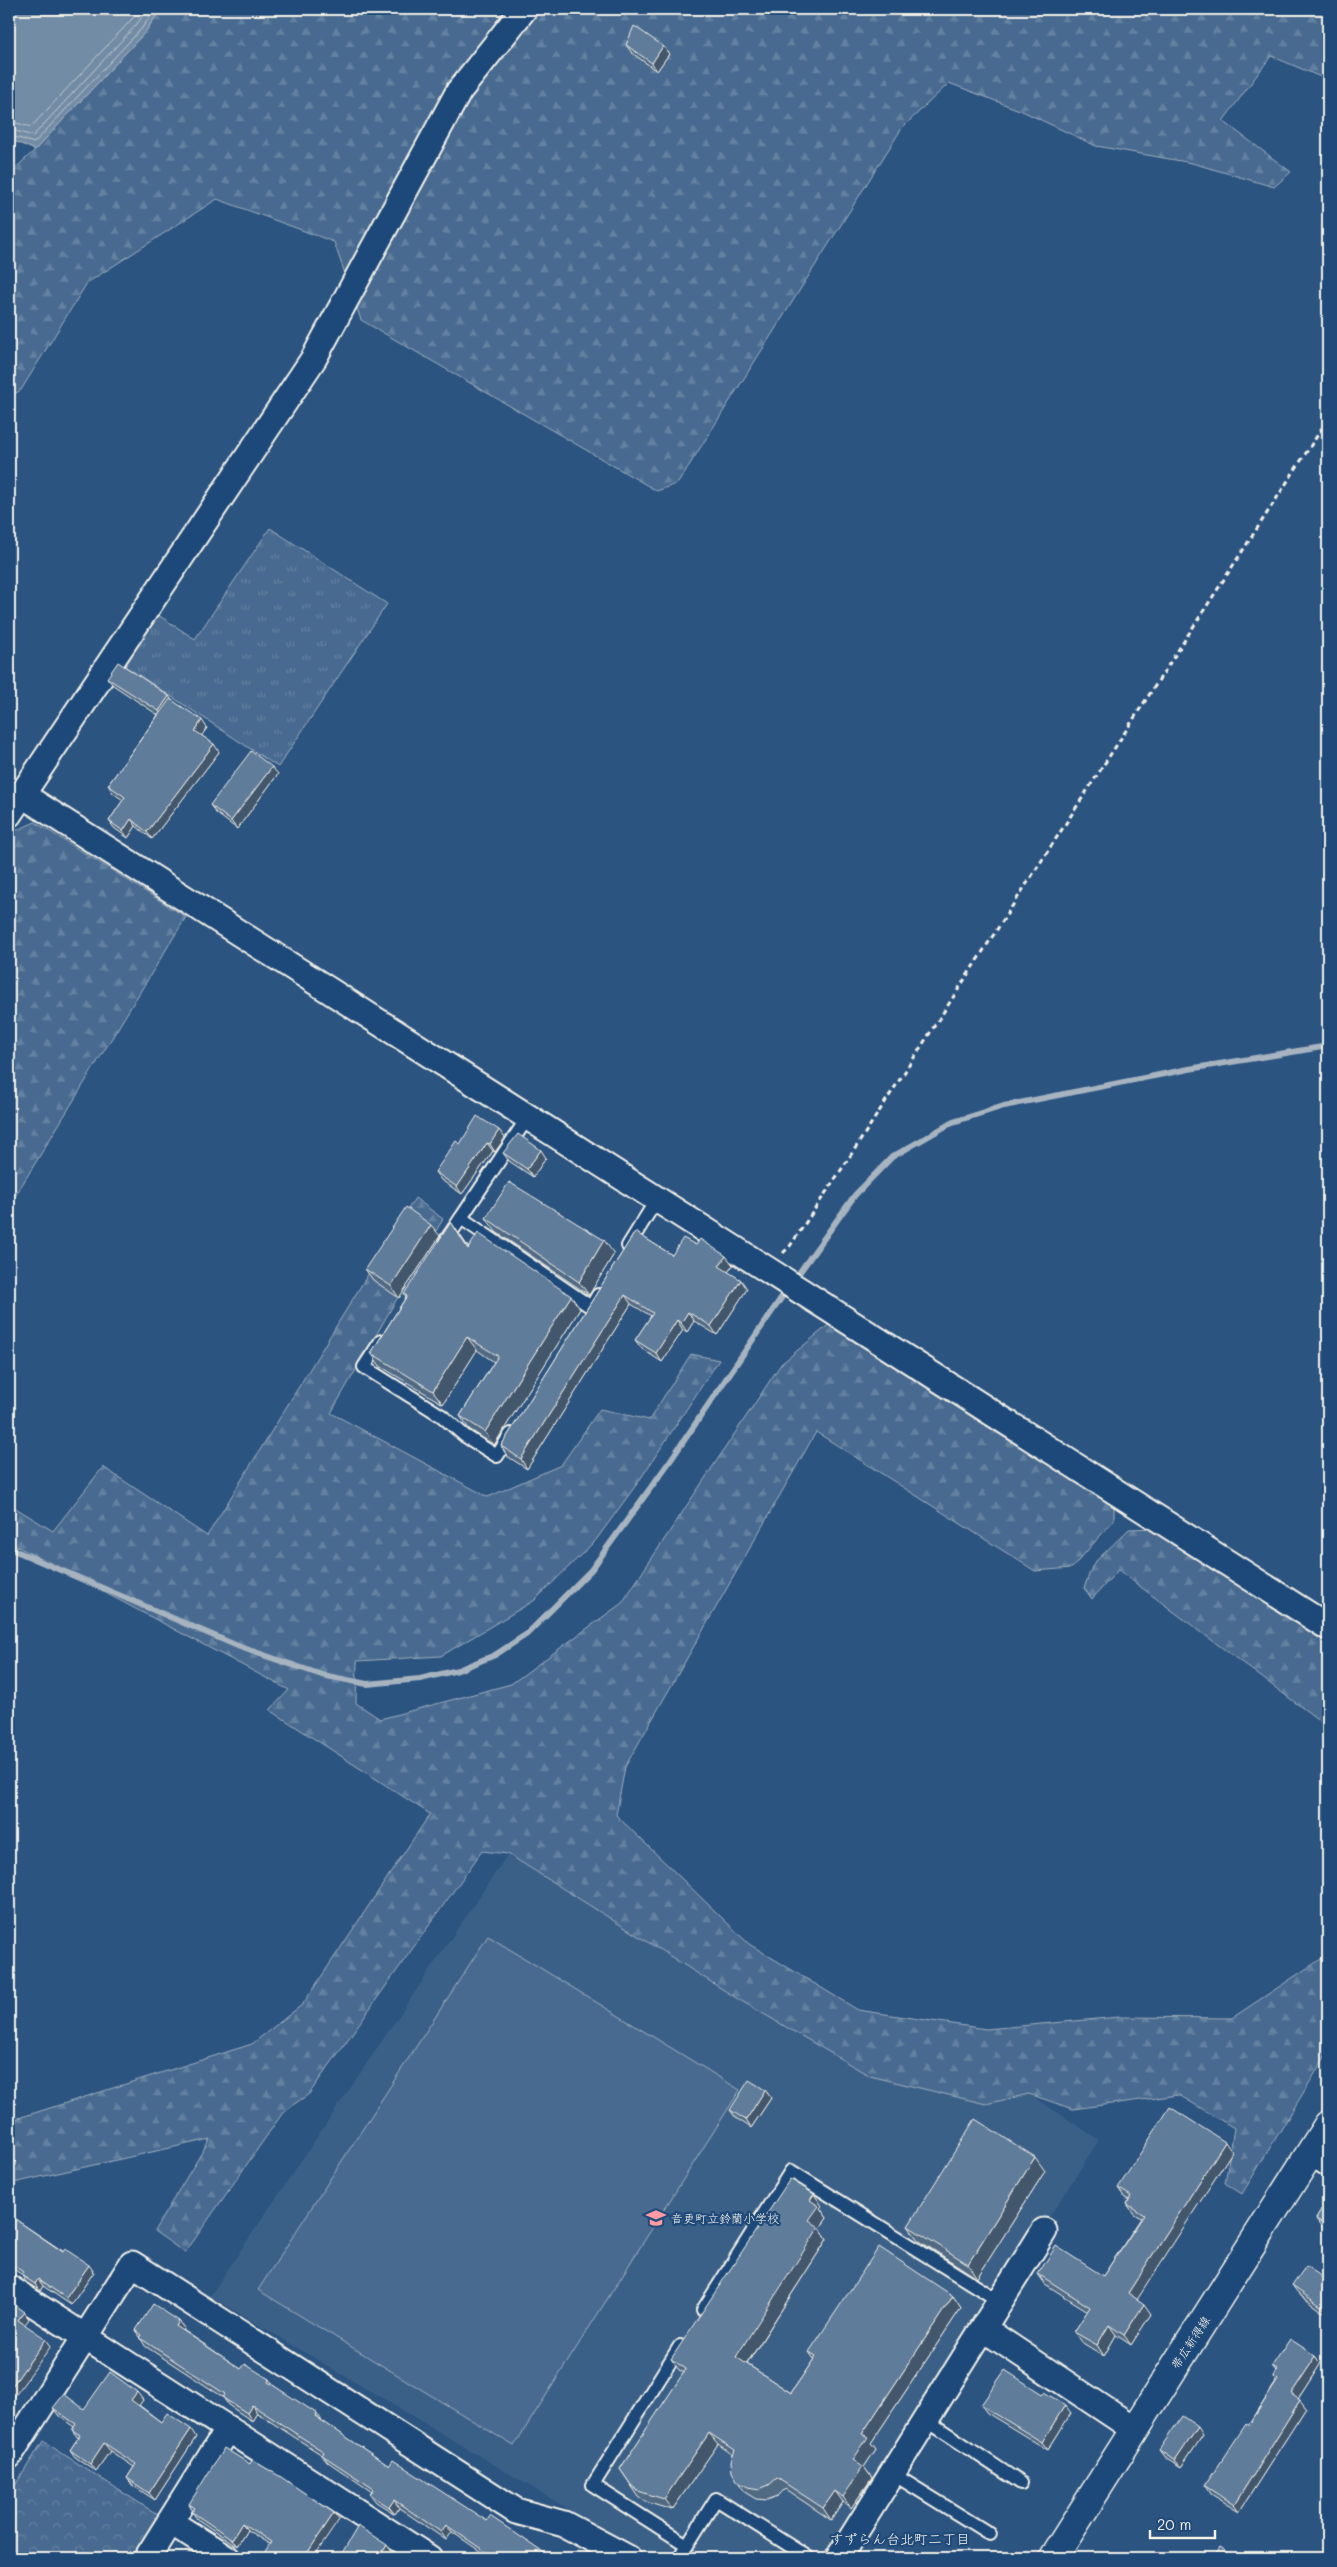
<svg xmlns="http://www.w3.org/2000/svg" width="1337" height="2567" viewBox="0 0 1337 2567" font-family="Mali,'Klee One',sans-serif">
<style>
.built{fill:#3b6088}
.grass{fill:url(#grass-tufts);stroke:#9eaebc}
.forest{fill:url(#forest-firs);stroke:#9eaebc}
.park{fill:url(#park-crowns);stroke:#9eaebc}
.garden{fill:#496b90;stroke:#9eaebc}
.water{fill:#738ca6;stroke:#a7b4c0}
.lines{fill:none;stroke-linecap:round;stroke-linejoin:round}
.shore{stroke:#c0c9ce;stroke-width:1}
.stream{stroke:#a7b4c0;stroke-width:6}
.service-casing{stroke:#f4f1e8;stroke-width:16}
.minor-casing{stroke:#f4f1e8;stroke-width:29}
.primary-casing{stroke:#f4f1e8;stroke-width:31}
.path{stroke:#f4f1e8;stroke-width:3;stroke-dasharray:5 4;stroke-linecap:butt}
.service{stroke:#1f4a7a;stroke-width:12}
.minor{stroke:#1f4a7a;stroke-width:25}
.primary{stroke:#1f4a7a;stroke-width:28}
.wall{fill:#516a84;stroke:#f4f1e8}
.shaded-wall{fill:#42566c;stroke:#f4f1e8}
.building{fill:#5e7b9a;stroke:#f4f1e8}
.labels{text-anchor:middle;dominant-baseline:central;stroke-width:4.5;stroke-linejoin:round;paint-order:stroke}
.poi-label{font-size:12px;fill:#f4f1e8;stroke:#1f4a7a;text-anchor:start}
.street-label{font-size:12px;fill:#f4f1e8;stroke:#1f4a7a}
.neighbourhood-label{font-size:14px;fill:#f4f1e8;stroke:#1f4a7a}
</style>
<defs>
<pattern id="grass-tufts" width="24" height="20" patternUnits="userSpaceOnUse" patternTransform="scale(1.25)"><rect width="24" height="20" fill="#496b90"/><path d="M3 7l-1-3M5 7V3M7 7l1-3M15 17l-1-3M17 17v-4M19 17l1-3" fill="none" stroke="#6481a0"/></pattern>
<pattern id="forest-firs" width="22" height="20" patternUnits="userSpaceOnUse" patternTransform="scale(1.25)"><rect width="22" height="20" fill="#496b90"/><path d="M5 1l3.5 6h-7zM16 11l3.5 6h-7z" fill="#6481a0"/></pattern>
<pattern id="park-crowns" width="20" height="18" patternUnits="userSpaceOnUse" patternTransform="scale(1.25)"><rect width="20" height="18" fill="#496b90"/><path d="M2 6a3 3 0 1 1 6 0M12 15a3 3 0 1 1 6 0" fill="none" stroke="#6481a0"/></pattern>
</defs>
<rect width="100%" height="100%" fill="#2c5481"/>
<filter id="ink" filterUnits="userSpaceOnUse"><feTurbulence type="fractalNoise" baseFrequency=".02" numOctaves="2"/><feDisplacementMap in="SourceGraphic" scale="10" xChannelSelector="R" yChannelSelector="G"/><feConvolveMatrix kernelMatrix="1 2 1 2 8 2 1 2 1" color-interpolation-filters="sRGB"/></filter>
<g filter="url(#ink)">
<!-- built -->
<path class="built" d="M508,1854L738,1999L986,2104L1029,2094L1099,2140L829,2558H651L210,2296Z"/>
<!-- grass -->
<path class="grass" d="M270,528L387,604L278,767L125,666L158,615L195,639Z"/>
<!-- forest -->
<g class="forest">
<path d="M161,9H1328V80L1271,56L1223,121L1291,172L1274,187L1192,163L1096,146L1022,111L949,83L902,128L678,483L657,491L361,320L334,242L217,199L87,283L21,390L9,397V174L35,150L146,31Z"/>
<path d="M35,822L186,917L9,1206V837L11,833Z"/>
<path d="M415,1198L443,1219L331,1413L488,1497L561,1465L600,1409L649,1420L691,1354L719,1360L639,1481L596,1540L535,1600L441,1656L357,1661L356,1703L380,1719L511,1684L622,1603L781,1364L831,1323L1114,1503V1520L1072,1568L1035,1571L816,1432L625,1767L616,1815L749,1944L858,2010L986,2029L1119,2017L1232,2018L1321,1959L1328,1950V2052L1242,2194L1225,2183L1234,2128L1179,2095L1073,2109L1029,2094L986,2104L870,2076L738,1999L508,1854L482,1851L309,2094L284,2111L185,2253L154,2231L210,2139L9,2184V2121L252,2044L303,2004L430,1814L270,1710L289,1690L9,1542V1504L53,1531L103,1467L207,1536Z"/>
<path d="M1159,1528L1328,1638V1727L1118,1570L1092,1599L1084,1588L1093,1564L1129,1529Z"/>
</g>
<!-- park -->
<path class="park" d="M43,2441L158,2515L130,2558H9V2495Z"/>
<!-- garden -->
<path class="garden" d="M488,1936L740,2090L514,2446L258,2290Z"/>
<!-- water -->
<path class="water" d="M9,9H160L146,31L35,150L9,139Z"/>
<g class="lines">
<!-- shore -->
<g class="shore">
<path d="M9,121L31,127L132,19L138,9"/>
<path d="M9,129L33,136L137,24L147,9"/>
<path d="M9,135L34,143L142,28L155,9"/>
</g>
<!-- stream -->
<g class="stream">
<path d="M794,1280L855,1195L892,1157L953,1122L1004,1106L1189,1069L1328,1046"/>
<path d="M9,1548L240,1647L322,1675L367,1684L420,1679L458,1670L495,1655L527,1634L591,1570L670,1461L788,1288"/>
</g>
<defs>
<g id="service">
<path d="M528,1117L461,1218L591,1307L598,1295"/>
<path d="M446,1240L461,1218"/>
<path d="M628,1246L657,1199"/>
<path d="M381,1341L364,1367L442,1416L465,1436L497,1456L511,1434"/>
<path d="M1307,2158L1328,2171"/>
<path d="M703,2310L791,2171L1001,2302"/>
<path d="M680,2346L593,2485L687,2545"/>
<path d="M926,2420L1021,2483"/>
<path d="M893,2474L990,2534"/>
<path d="M679,2558L716,2499L809,2558"/>
</g>
<g id="minor">
<path d="M21,794L1328,1627"/>
<path d="M9,814L314,358L459,91L524,9"/>
<path d="M9,2288L429,2558"/>
<path d="M984,2329L1134,2429"/>
<path d="M9,2456L132,2264L516,2511L564,2524L628,2558"/>
<path d="M170,2522L227,2558"/>
<path d="M147,2558L228,2429"/>
<path d="M839,2558L1044,2231"/>
</g>
<path id="primary" d="M1053,2558L1328,2125"/>
</defs>
<!-- service casing -->
<use href="#service" class="service-casing"/>
<!-- minor casing -->
<use href="#minor" class="minor-casing"/>
<!-- primary casing -->
<use href="#primary" class="primary-casing"/>
<!-- path -->
<path class="path" d="M783,1253L790,1246L845,1164L1328,419"/>
<!-- service -->
<use href="#service" class="service"/>
<!-- minor -->
<use href="#minor" class="minor"/>
<!-- primary -->
<use href="#primary" class="primary"/>
</g>
<!-- wall -->
<g class="wall">
<path d="M626,45L663,46L669,54L657,71L632,53Z"/>
<path d="M107,678L173,701L207,728L201,735L219,752L152,839L136,826L128,838L114,828L109,821L123,800L113,793L108,785L158,715L113,685Z"/>
<path d="M278,774L237,829L216,813L210,805Z"/>
<path d="M499,1130L505,1138L495,1152L493,1151L462,1194L441,1180L435,1172L460,1144Z"/>
<path d="M503,1153L546,1158L533,1177L509,1161Z"/>
<path d="M486,1218L614,1254L589,1295L496,1232Z"/>
<path d="M635,1232L672,1255L696,1245L733,1265L728,1272L741,1280L747,1289L717,1335L694,1321L687,1332L683,1330L662,1362L642,1349L635,1340L651,1316L631,1304L527,1469L507,1456L501,1446Z"/>
<path d="M460,1235L469,1248L580,1309L494,1445L469,1429L460,1416L494,1362L477,1350L443,1404L380,1366L371,1353L406,1297L404,1294Z"/>
<path d="M440,1236L399,1298L373,1280L365,1269Z"/>
<path d="M765,2090L771,2098L751,2128L736,2118L730,2110Z"/>
<path d="M1232,2152L1137,2299L1151,2314L1131,2345L1116,2335L1104,2356L1081,2342L1074,2332L1088,2311L1045,2284L1038,2274L1103,2276L1141,2218L1134,2214L1127,2204L1129,2200L1125,2198L1118,2188Z"/>
<path d="M1045,2171L977,2278L918,2240L908,2226Z"/>
<path d="M1328,2199V2231L1321,2226L1316,2219Z"/>
<path d="M822,2206L820,2208L827,2218L820,2228L827,2239L747,2364L791,2393L814,2359L809,2352L953,2296L961,2308L871,2443L876,2449L864,2467L872,2478L851,2508L843,2502L831,2520L785,2489L778,2496L767,2500L756,2499L746,2493L738,2482L733,2455L718,2444L672,2510L646,2502L639,2497L620,2469L684,2373L679,2370L671,2359Z"/>
<path d="M9,2215L94,2272L71,2305L43,2286L40,2291L26,2282L21,2274L9,2266Z"/>
<path d="M1328,2281V2315L1298,2294L1292,2286Z"/>
<path d="M179,2321L185,2328L183,2330L241,2369L269,2379L274,2386L322,2421L389,2466L487,2521L552,2558H490L452,2532L446,2540L399,2508L395,2514L376,2502L370,2494L372,2492L328,2462L322,2455L257,2413L252,2421L228,2405L223,2397L145,2346L136,2330Z"/>
<path d="M1316,2356L1321,2363L1298,2399L1306,2408L1239,2512L1210,2494L1205,2486L1249,2425L1276,2382L1273,2377L1276,2371L1272,2366Z"/>
<path d="M143,2400L139,2405L161,2422L196,2437L155,2500L132,2485L127,2478L134,2467L110,2451L96,2471L75,2457L70,2450L78,2438L72,2430L74,2427L59,2416L53,2408L84,2409Z"/>
<path d="M981,2405L1071,2413L1048,2450L987,2413Z"/>
<path d="M1203,2435L1181,2468L1165,2458L1159,2450Z"/>
<path d="M250,2464L334,2513L339,2520L269,2544L247,2530L237,2546L197,2519L192,2512L193,2511L189,2504Z"/>
</g>
<!-- shaded-wall -->
<g class="shaded-wall">
<path d="M663,46L669,54L657,71L652,63Z"/>
<path d="M169,696L174,704L164,719L159,711Z"/>
<path d="M202,720L207,728L200,738L195,731Z"/>
<path d="M214,744L219,752L152,839L147,832Z"/>
<path d="M272,767L278,774L237,829L231,821Z"/>
<path d="M131,819L136,826L128,838L123,831Z"/>
<path d="M499,1130L505,1138L495,1152L490,1144Z"/>
<path d="M487,1143L493,1151L462,1194L457,1187Z"/>
<path d="M541,1150L546,1158L533,1177L527,1169Z"/>
<path d="M451,1222L460,1235L477,1262L468,1249Z"/>
<path d="M431,1225L440,1236L399,1298L391,1286Z"/>
<path d="M604,1240L614,1254L589,1295L579,1282Z"/>
<path d="M726,1256L733,1265L726,1275L719,1266Z"/>
<path d="M741,1280L747,1289L717,1335L711,1326Z"/>
<path d="M625,1295L631,1304L527,1469L521,1459Z"/>
<path d="M571,1296L580,1309L494,1445L485,1432Z"/>
<path d="M688,1312L694,1321L687,1332L681,1323Z"/>
<path d="M677,1320L683,1330L662,1362L656,1353Z"/>
<path d="M467,1337L477,1350L443,1404L433,1391Z"/>
<path d="M765,2090L771,2098L751,2128L746,2120Z"/>
<path d="M1225,2142L1232,2152L1135,2303L1128,2293Z"/>
<path d="M1035,2157L1045,2171L977,2278L968,2264Z"/>
<path d="M814,2194L822,2206L820,2208L827,2218L820,2228L827,2239L744,2368L736,2357L810,2200Z"/>
<path d="M89,2265L94,2272L71,2305L66,2298Z"/>
<path d="M38,2279L43,2286L40,2291L35,2284Z"/>
<path d="M953,2296L961,2308L871,2443L876,2449L864,2467L872,2478L851,2508L843,2497L853,2460L862,2434Z"/>
<path d="M1144,2304L1151,2314L1131,2345L1124,2335Z"/>
<path d="M24,2312L29,2319L23,2327L18,2320Z"/>
<path d="M179,2321L185,2328L181,2333L176,2326Z"/>
<path d="M1109,2325L1116,2335L1104,2356L1097,2345Z"/>
<path d="M46,2339L51,2346L9,2404V2390Z"/>
<path d="M1316,2356L1321,2363L1296,2402L1291,2394Z"/>
<path d="M137,2392L143,2400L137,2408L131,2400Z"/>
<path d="M1300,2400L1306,2408L1239,2512L1234,2505Z"/>
<path d="M252,2405L257,2413L252,2421L247,2413Z"/>
<path d="M1065,2405L1071,2413L1048,2450L1042,2442Z"/>
<path d="M316,2413L322,2420L315,2416Z"/>
<path d="M1198,2427L1203,2435L1181,2468L1175,2461Z"/>
<path d="M191,2429L196,2437L155,2500L149,2493Z"/>
<path d="M709,2433L718,2444L672,2510L664,2499Z"/>
<path d="M104,2443L110,2451L96,2471L90,2464Z"/>
<path d="M835,2491L843,2502L831,2520L823,2508Z"/>
<path d="M394,2500L399,2508L395,2514L389,2507Z"/>
<path d="M334,2513L339,2520L313,2558H304Z"/>
<path d="M242,2523L247,2530L237,2546L232,2539Z"/>
<path d="M446,2525L452,2532L446,2540L441,2532Z"/>
<path d="M387,2545L393,2553L389,2558H379Z"/>
</g>
<!-- building -->
<g class="building">
<path d="M634,26L663,46L652,63L626,45Z"/>
<path d="M118,662L169,696L159,711L107,678Z"/>
<path d="M170,699L202,720L195,731L214,744L147,832L131,819L123,831L109,821L125,797L108,785Z"/>
<path d="M251,751L272,767L231,821L210,805Z"/>
<path d="M477,1116L499,1130L490,1144L487,1143L457,1187L435,1172L456,1141L460,1144Z"/>
<path d="M518,1134L541,1150L527,1169L503,1153Z"/>
<path d="M509,1182L604,1240L579,1282L486,1218Z"/>
<path d="M406,1207L431,1225L391,1286L365,1269Z"/>
<path d="M451,1222L468,1249L478,1233L571,1296L485,1432L460,1416L498,1356L467,1337L433,1391L371,1353L407,1296L404,1294Z"/>
<path d="M635,1232L672,1255L683,1238L696,1245L700,1239L726,1256L719,1266L741,1280L711,1326L688,1312L681,1323L677,1320L656,1353L635,1340L653,1313L625,1295L521,1459L501,1446Z"/>
<path d="M749,2080L765,2090L746,2120L730,2110Z"/>
<path d="M1170,2107L1225,2142L1128,2293L1144,2304L1124,2335L1109,2325L1097,2345L1074,2332L1090,2307L1038,2274L1056,2246L1103,2276L1144,2215L1127,2204L1131,2196L1118,2188Z"/>
<path d="M975,2119L1035,2157L968,2264L908,2226Z"/>
<path d="M790,2179L814,2194L810,2200L819,2206L809,2220L819,2227L736,2357L791,2393L816,2356L809,2352L879,2247L953,2296L862,2434L868,2437L853,2460L863,2467L843,2497L835,2491L823,2508L777,2478L769,2485L759,2489L748,2487L738,2482L732,2472L731,2461L735,2450L709,2433L664,2499L638,2491L631,2485L620,2469L686,2369L671,2359Z"/>
<path d="M1328,2199V2226L1316,2219Z"/>
<path d="M9,2215L63,2252L65,2249L89,2265L66,2298L38,2279L35,2284L21,2275L23,2272L9,2262Z"/>
<path d="M1306,2266L1328,2281V2311L1292,2286Z"/>
<path d="M9,2301L24,2312L18,2320L46,2339L9,2390Z"/>
<path d="M153,2304L179,2321L176,2326L241,2369L245,2364L269,2379L268,2382L316,2413L315,2416L389,2466L393,2460L487,2521L490,2516L552,2558H495L446,2525L441,2532L394,2500L389,2507L370,2494L374,2489L322,2455L324,2452L252,2405L247,2413L223,2398L225,2394L140,2338L142,2335L136,2330Z"/>
<path d="M1290,2339L1316,2356L1291,2394L1300,2400L1234,2505L1205,2486L1246,2424L1249,2425L1278,2380L1273,2377L1277,2369L1272,2366Z"/>
<path d="M1005,2370L1042,2394L1044,2392L1065,2405L1042,2442L981,2405Z"/>
<path d="M110,2372L137,2392L131,2400L161,2422L167,2413L191,2429L149,2493L127,2478L136,2464L104,2443L90,2464L70,2450L80,2435L72,2430L76,2424L53,2408L64,2394L84,2409Z"/>
<path d="M1182,2416L1198,2427L1175,2461L1159,2450Z"/>
<path d="M224,2448L250,2464L252,2460L281,2477L334,2513L304,2558H261L271,2542L242,2523L232,2539L192,2512L195,2508L189,2504Z"/>
<path d="M358,2526L387,2545L379,2558H339Z"/>
<path d="M1220,2547L1237,2558H1212Z"/>
<path d="M193,2554L199,2558H181Z"/>
</g>
</g>
<!-- icons -->
<defs>
<symbol id="school-bare" viewBox="-9 -9 18 18"><path d="M0-5L7-2L0 1L-7-2ZM-4 1L0 2.5L4 1V4Q0 6-4 4Z" fill="#ff9aa2" stroke="#1f4a7a" stroke-width="2.5" paint-order="stroke"/></symbol>
</defs>
<g fill-rule="evenodd">
<use href="#school-bare" x="642" y="2204" width="28" height="28"/>
</g>
<g class="labels">
<!-- poi labels -->
<g class="poi-label">
<text x="671" y="2218">音更町立鈴蘭小学校</text>
</g>
<!-- street labels -->
<g class="street-label">
<text transform="translate(1190 2342) rotate(-57)">帯広新得線</text>
</g>
<!-- neighbourhood labels -->
<g class="neighbourhood-label">
<text x="900" y="2538">すずらん台北町二丁目</text>
</g>
</g>
<!-- margin -->
<rect width="1337" height="2567" fill="none" stroke="#1f4a7a" stroke-width="30"/>
<rect x="15" y="15" width="1307" height="2537" fill="none" stroke="#f4f1e8" stroke-width="2" filter="url(#ink)"/>
<!-- scale -->
<path d="M1150 2530v8h65v-8" fill="none" stroke="#f4f1e8" stroke-width="2.5"/>
<text x="1157" y="2530" font-size="15" fill="#f4f1e8" stroke="#1f4a7a" stroke-width="4" paint-order="stroke">20 m</text>
</svg>
